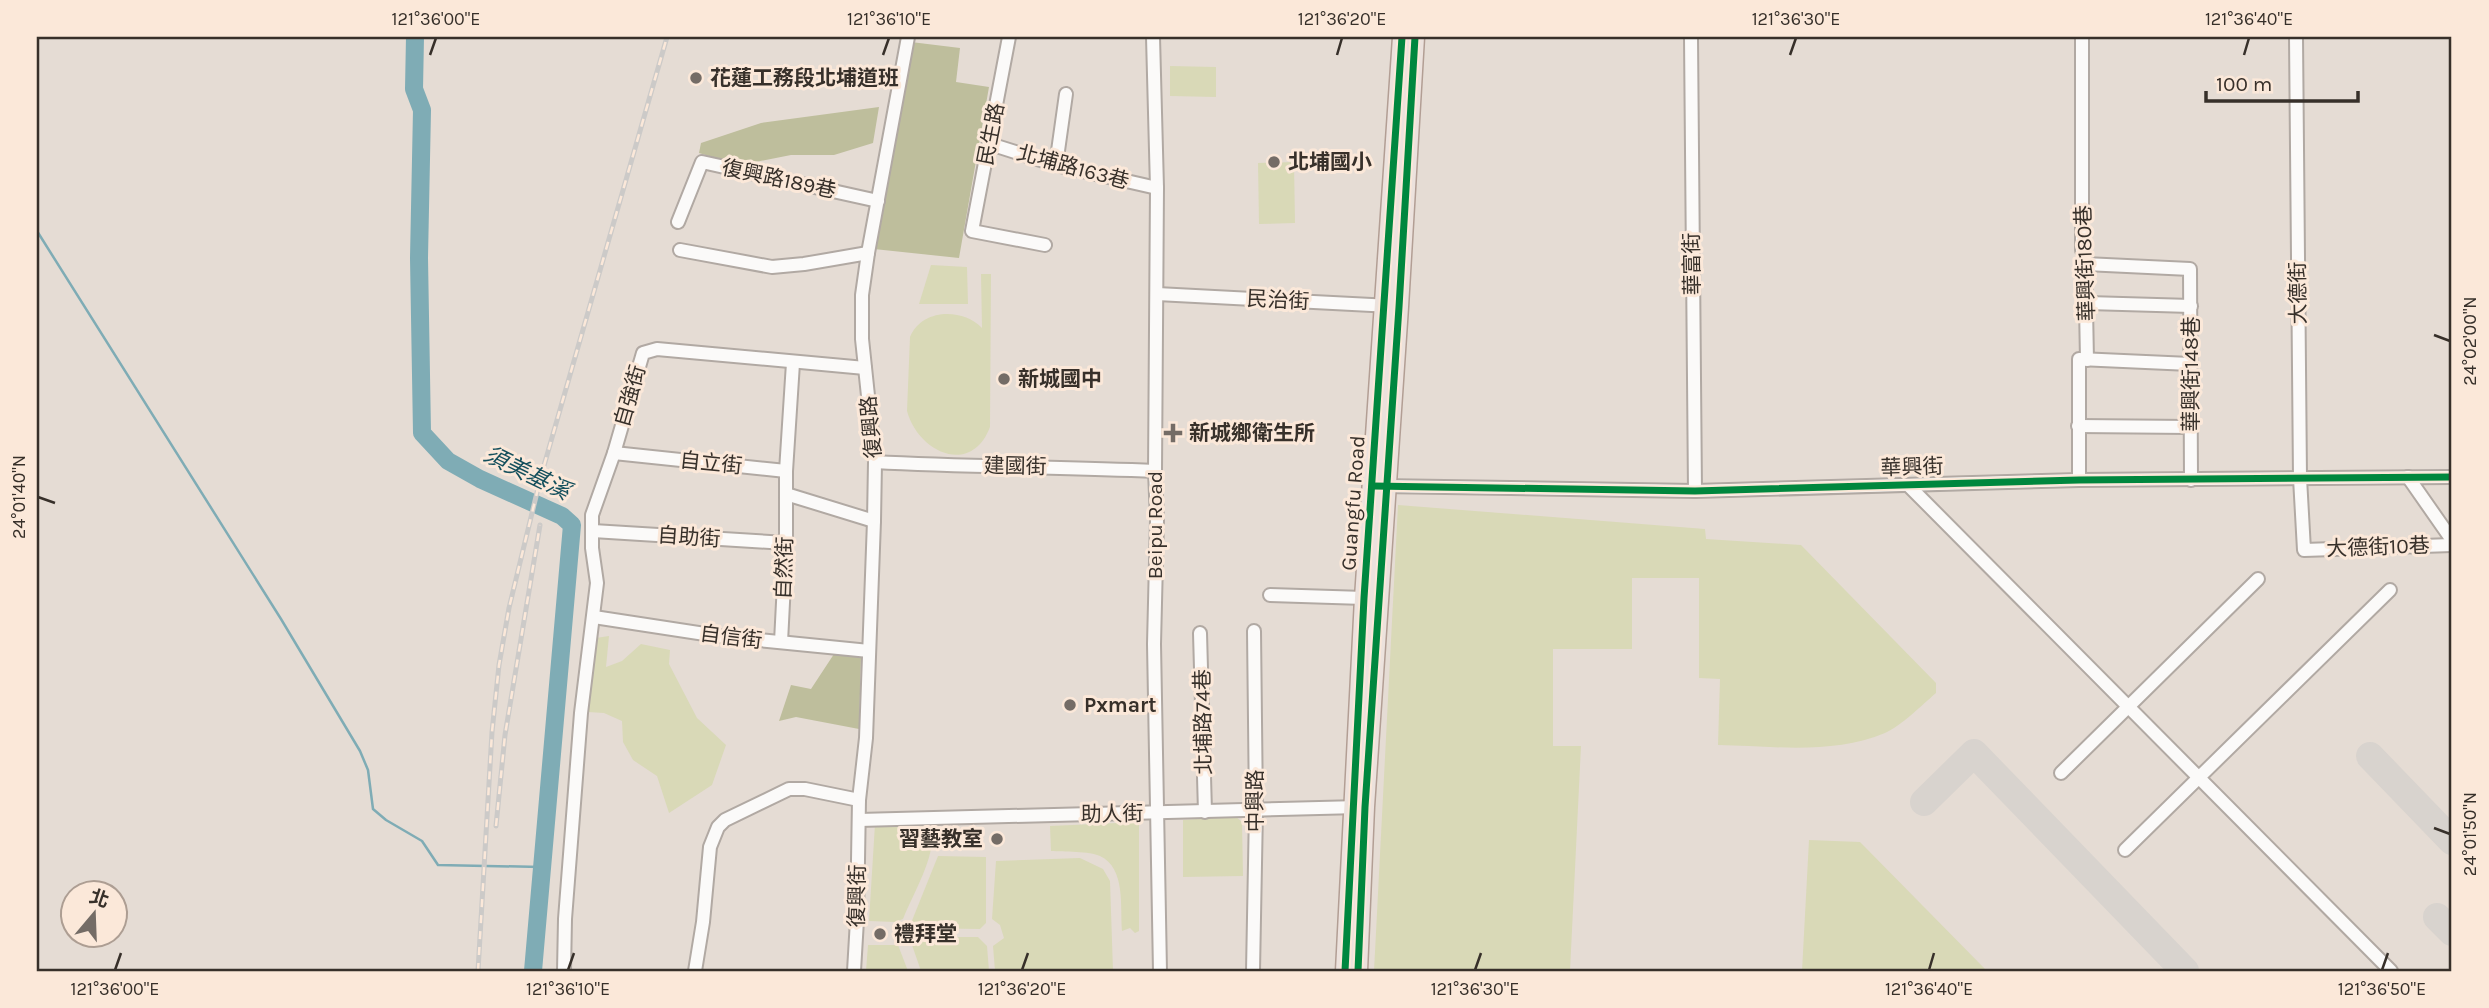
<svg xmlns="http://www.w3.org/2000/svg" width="2489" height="1008" viewBox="0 0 2489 1008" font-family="Karla,'Noto Sans TC',sans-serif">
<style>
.green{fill:#d9d9b7}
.forest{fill:#bebe9c}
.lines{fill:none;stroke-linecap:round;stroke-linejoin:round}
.stream{stroke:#7facb5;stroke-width:2.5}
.river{stroke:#7facb5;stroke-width:18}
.taxiway{stroke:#d8d3ce;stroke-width:28}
.street-casing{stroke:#b1a9a3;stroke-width:16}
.primary-casing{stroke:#b29e94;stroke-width:21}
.street{stroke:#fbfaf9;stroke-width:12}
.primary{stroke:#ece2dd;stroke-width:18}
.rail-casing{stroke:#cccac8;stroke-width:5}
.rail{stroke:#fbe8d9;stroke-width:2.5;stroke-dasharray:8;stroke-linecap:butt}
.cycleway-casing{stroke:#fbe8d9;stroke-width:11}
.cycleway{stroke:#00873e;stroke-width:7}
.ticks{fill:none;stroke:#37302a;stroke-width:2.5}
.poi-dot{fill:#746c66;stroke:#fbe8d9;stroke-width:2.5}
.labels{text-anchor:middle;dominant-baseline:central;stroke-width:6;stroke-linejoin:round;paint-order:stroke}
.poi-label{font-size:21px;font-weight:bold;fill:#37302a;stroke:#fbe8d9;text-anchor:start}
.street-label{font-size:21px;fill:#37302a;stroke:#fbe8d9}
.water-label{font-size:23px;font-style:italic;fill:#144f5c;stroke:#fbe8d9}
.neatline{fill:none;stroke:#37302a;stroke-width:2.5}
.ticks-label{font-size:18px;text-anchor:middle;fill:#37302a}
</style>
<rect width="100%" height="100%" fill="#e5dcd4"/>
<!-- green -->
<g class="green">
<path d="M1170,66L1216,67V97L1170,96Z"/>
<path d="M1294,162L1295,223L1259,224L1258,163Z"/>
<path d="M931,265L967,267L968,304H919Z"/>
<path d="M981,274H991L990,427C971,477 918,452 907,411L910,337C922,308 963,308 982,328Z"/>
<path d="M1398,505L1705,529L1706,539L1801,545L1936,683V693C1922,705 1901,726 1885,733C1833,755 1773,746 1718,745L1720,679L1699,678V578H1632V649H1553V746H1581L1570,971H1374Z"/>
<path d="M609,636L606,667L622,661L641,644L670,650L669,664L697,718L726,745L712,785L669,813L657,776L633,760L623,742L622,721L604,713L588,712L596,638Z"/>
<path d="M1235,816L1242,822L1243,876L1183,877V820Z"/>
<path d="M1139,822V931L1135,933L1130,928L1122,931C1120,907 1126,868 1100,856C1090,851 1063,852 1051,851L1050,826Z"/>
<path d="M875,824L925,825L932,830C936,856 913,894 903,919L895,922L869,921Z"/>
<path d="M1809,840L1860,842L1987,971H1802Z"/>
<path d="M938,856L986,857V923L980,929L912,928L911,923Z"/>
<path d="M1080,858L1103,869L1110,881L1113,971H995L993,946L1004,938L1000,925L992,919L996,861Z"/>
<path d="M918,937H978L987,946L989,971H921L912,945L913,940Z"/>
<path d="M868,945H898L908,971H866Z"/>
</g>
<!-- forest -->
<g class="forest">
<path d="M911,42L960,48L956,82L989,87L959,258L874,249Z"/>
<path d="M879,107L873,143L834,155H791L740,165L699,153L701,143L761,123Z"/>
<path d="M834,654L861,657L859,729L796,717L779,721L791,685L811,689Z"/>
</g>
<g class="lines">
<!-- stream -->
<path class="stream" d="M37,231L281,619L360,751L368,770L373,809L386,820L422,841L438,865L541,867"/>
<!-- river -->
<path class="river" d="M415,37L414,89L422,110L419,258L422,433L448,461L480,479L562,516L572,525L533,971"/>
<!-- taxiway -->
<g class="taxiway">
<path d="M2370,756L2452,841"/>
<path d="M1924,802L1974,753L2185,971"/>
<path d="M2437,917L2452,932"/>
</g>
<defs>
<g id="street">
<path d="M1009,37L972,231L1045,245"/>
<path d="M1153,37L1157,188L1155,471L1157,520L1154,644L1160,971"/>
<path d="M1691,37L1695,491"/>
<path d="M2082,37V250L2085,254L2087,360"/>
<path d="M2296,37L2300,478L2304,550L2452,545"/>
<path d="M990,144L1056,165L1157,188"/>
<path d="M1056,165L1066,94"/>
<path d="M678,222L702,162L878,201"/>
<path d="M680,250L772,267L804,264L868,253"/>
<path d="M2085,264L2190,269L2191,480"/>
<path d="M1157,294L1391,306"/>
<path d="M2088,303L2191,306"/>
<path d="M2078,426L2190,427"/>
<path d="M614,453L786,471V543L781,642"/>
<path d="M875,462C968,467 1061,467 1155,471"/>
<path d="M786,471L793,363"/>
<path d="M2408,477L2452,540"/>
<path d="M2079,480V359L2190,364"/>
<path d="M1908,485L2391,971"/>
<path d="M1380,486L1695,491L2079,480L2452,477"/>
<path d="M786,494L874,521"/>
<path d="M593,531L786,543"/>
<path d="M1270,595L1364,598"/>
<path d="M594,617L718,636L869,651"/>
<path d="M1200,633L1205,812"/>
<path d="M2061,773L2258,579"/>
<path d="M859,820L1359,807"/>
<path d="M2125,850L2390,590"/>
<path d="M564,971L565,919L581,713L597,583L592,548V515L614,453L643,353L657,349L865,368"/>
<path d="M695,971L703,922L710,847L718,827L725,820L789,789H805L859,800"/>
<path d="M854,971L857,920L859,800L866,738L874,521L875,462L862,339V295L868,253L908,37"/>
<path d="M1253,971L1256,810L1254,631"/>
</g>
<g id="primary">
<path d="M1345,971L1364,598L1402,37"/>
<path d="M1358,971L1365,807L1399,307L1415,37"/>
</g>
</defs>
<!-- street casing -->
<use href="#street" class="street-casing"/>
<!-- primary casing -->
<use href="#primary" class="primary-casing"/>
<!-- street -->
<use href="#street" class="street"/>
<!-- primary -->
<use href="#primary" class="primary"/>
<defs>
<g id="rail">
<path d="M496,826L505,735L540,525"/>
<path d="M478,971L492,732L499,665L509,608L541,476L667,37"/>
</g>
</defs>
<!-- rail casing -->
<use href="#rail" class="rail-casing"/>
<!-- rail -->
<use href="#rail" class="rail"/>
<defs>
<g id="cycleway">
<path d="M1373,486L1695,491L2079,480L2452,477"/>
<path d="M1345,971L1364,598L1402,37"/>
<path d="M1358,971L1365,807L1399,307L1415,37"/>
</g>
</defs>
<!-- cycleway casing -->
<use href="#cycleway" class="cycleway-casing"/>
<!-- cycleway -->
<use href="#cycleway" class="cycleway"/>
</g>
<!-- ticks -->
<path class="ticks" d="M430,55L436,38M883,55L889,38M1337,55L1342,38M1790,55L1796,38M2244,55L2249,38M2434,335L2450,341M38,497L55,503M2434,828L2450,834M115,970L121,953M568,970L574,953M1022,970L1028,953M1475,970L1481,953M1929,970L1934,953M2382,970L2388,953"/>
<!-- markers -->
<g class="poi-dot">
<circle cx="696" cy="78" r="7"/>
<circle cx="1274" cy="162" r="7"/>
<circle cx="1004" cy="379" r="7"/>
<path d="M1169.5 422.5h7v7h7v7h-7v7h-7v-7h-7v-7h7z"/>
<circle cx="1070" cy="705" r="7"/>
<circle cx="997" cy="839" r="7"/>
<circle cx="880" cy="934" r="7"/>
</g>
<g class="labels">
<!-- poi labels -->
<g class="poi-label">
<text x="710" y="78">花蓮工務段北埔道班</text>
<text x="1288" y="162">北埔國小</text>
<text x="1018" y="379">新城國中</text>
<text x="1189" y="433">新城鄉衛生所</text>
<text x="1084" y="705">Pxmart</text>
<text x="983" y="839" text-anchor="end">習藝教室</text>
<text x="894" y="934">禮拜堂</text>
</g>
<!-- street labels -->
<g class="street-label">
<text transform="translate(991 134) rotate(-79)">民生路</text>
<text transform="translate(1073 167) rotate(15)">北埔路163巷</text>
<text transform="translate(779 179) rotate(12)">復興路189巷</text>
<text transform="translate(2085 263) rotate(-92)">華興街180巷</text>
<text transform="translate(1692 264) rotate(-91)">華富街</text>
<text transform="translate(2298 293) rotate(-91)">大德街</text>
<text transform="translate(1278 300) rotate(3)">民治街</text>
<text transform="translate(2191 374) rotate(-90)">華興街148巷</text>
<text transform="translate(630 396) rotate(-74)">自強街</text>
<text transform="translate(871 427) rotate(-95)">復興路</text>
<text transform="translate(711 463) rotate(6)">自立街</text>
<text transform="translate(1015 466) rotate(1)">建國街</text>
<text transform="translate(1912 467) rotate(-2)">華興街</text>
<text transform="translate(1353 503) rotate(-86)">Guangfu Road</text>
<text transform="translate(1155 525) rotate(-90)">Beipu Road</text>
<text transform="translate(689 537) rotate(4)">自助街</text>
<text transform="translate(2378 547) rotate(-2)">大德街10巷</text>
<text transform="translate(784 568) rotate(-88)">自然街</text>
<text transform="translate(731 637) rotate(7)">自信街</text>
<text transform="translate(1203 722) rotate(-91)">北埔路74巷</text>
<text transform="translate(1255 801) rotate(-90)">中興路</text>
<text transform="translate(1112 814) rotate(-1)">助人街</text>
<text transform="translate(857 896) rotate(-89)">復興街</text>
</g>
<!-- water labels -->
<g class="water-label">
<text transform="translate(527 473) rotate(26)">須美基溪</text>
</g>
</g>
<!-- border -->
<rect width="2489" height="1008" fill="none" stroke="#fbe8d9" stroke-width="77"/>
<!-- north arrow -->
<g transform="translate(94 914) rotate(19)"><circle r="33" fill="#fbe8d9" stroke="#ad9e93" stroke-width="2"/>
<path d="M0-5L12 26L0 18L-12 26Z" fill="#746c66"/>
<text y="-10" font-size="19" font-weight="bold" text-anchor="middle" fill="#37302a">北</text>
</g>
<!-- scale -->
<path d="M2206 91v10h152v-10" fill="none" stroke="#37302a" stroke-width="3.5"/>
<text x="2216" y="91" font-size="21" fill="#37302a" stroke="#fbe8d9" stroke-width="5" paint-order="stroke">100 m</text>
<rect x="38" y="38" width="2412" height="932" class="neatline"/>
<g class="ticks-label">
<text x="436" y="25">121°36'00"E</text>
<text x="889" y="25">121°36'10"E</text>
<text x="1342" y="25">121°36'20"E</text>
<text x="1796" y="25">121°36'30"E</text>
<text x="2249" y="25">121°36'40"E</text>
<text transform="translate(2470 341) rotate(-90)" y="6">24°02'00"N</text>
<text transform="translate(19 497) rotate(-90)" y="6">24°01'40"N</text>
<text transform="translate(2470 834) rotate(-90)" y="6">24°01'50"N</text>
<text x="115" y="995">121°36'00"E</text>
<text x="568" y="995">121°36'10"E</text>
<text x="1022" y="995">121°36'20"E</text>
<text x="1475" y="995">121°36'30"E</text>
<text x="1929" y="995">121°36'40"E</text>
<text x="2382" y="995">121°36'50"E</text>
</g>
</svg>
